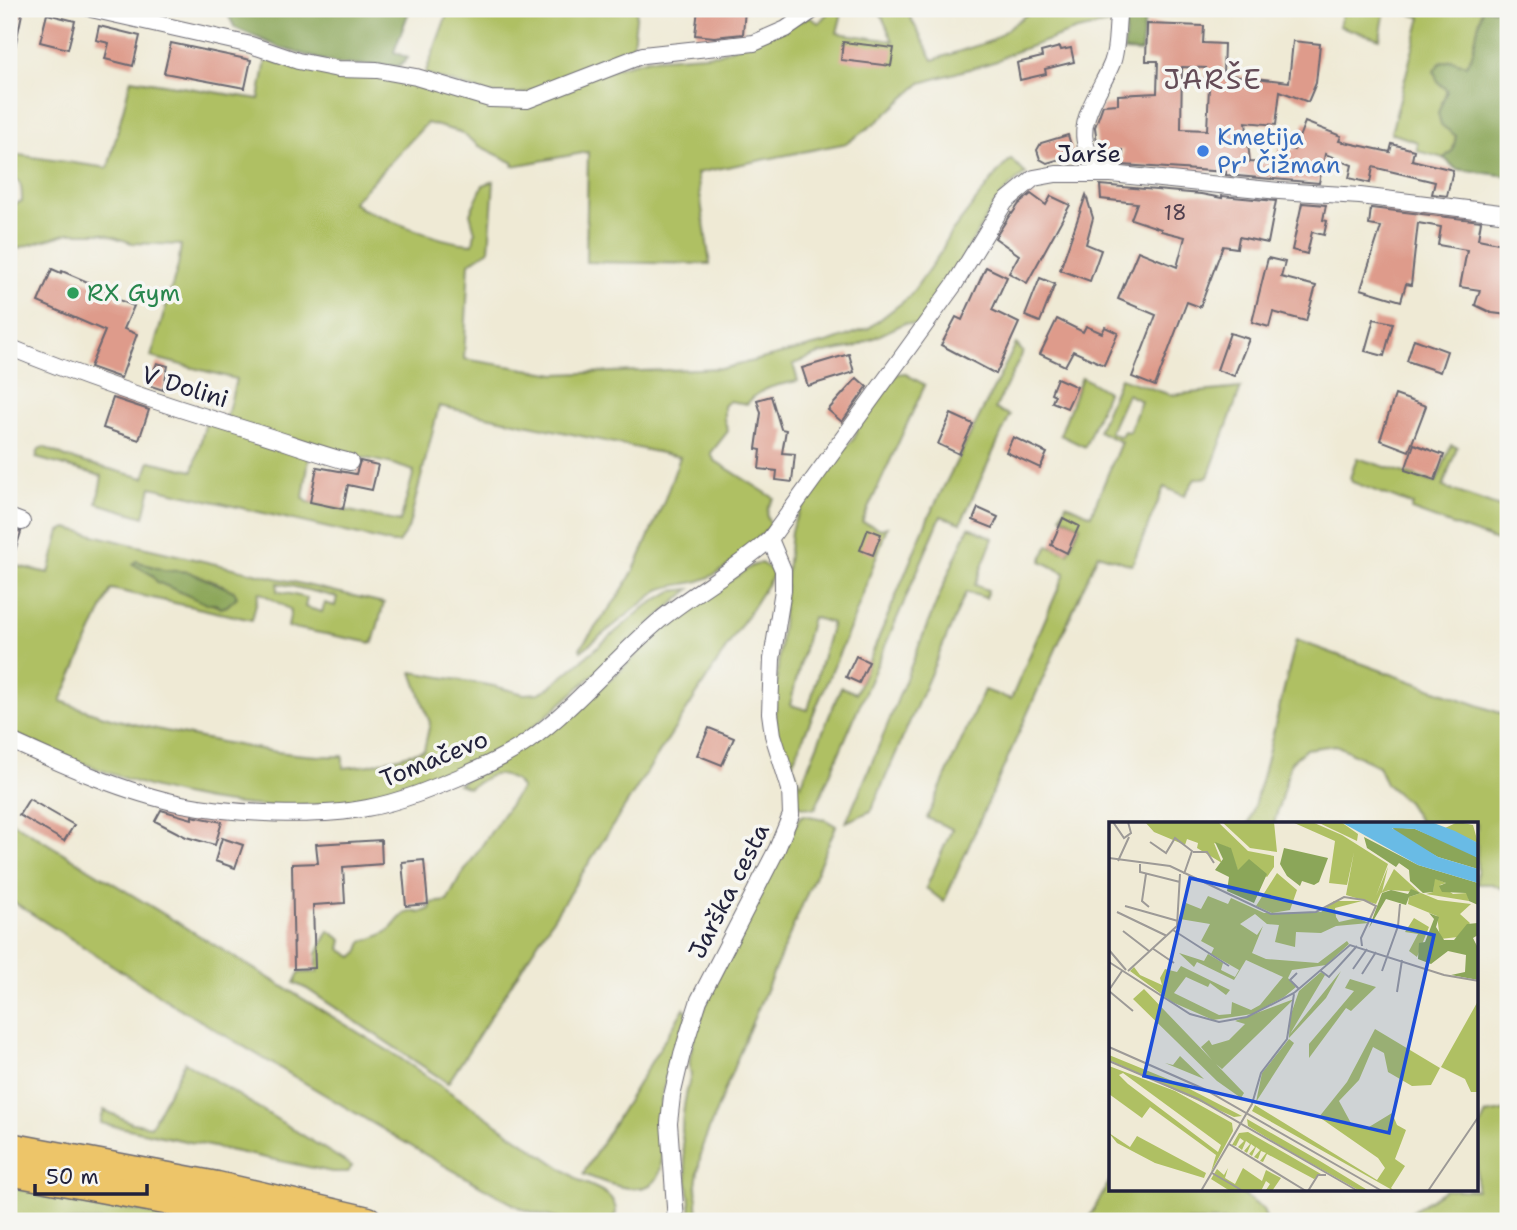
<svg xmlns="http://www.w3.org/2000/svg" width="1517" height="1230" viewBox="0 0 1517 1230" font-family="'Shantell Sans',sans-serif">
<style>
.green{fill:#afc063;stroke:#68714f;stroke-width:2;fill-rule:evenodd}
.forest{fill:#8ba659;stroke:#56644a;stroke-width:2}
.building{fill:#de9b8b;fill-rule:evenodd}
.lines{fill:none;stroke-linecap:round;stroke-linejoin:round}
.minor-casing{stroke:#6a6871;stroke-width:18}
.trunk-casing{stroke:#6a6871;stroke-width:31}
.minor{stroke:#fff;stroke-width:16}
.trunk{stroke:#edc569;stroke-width:28}
.shop-dot{fill:#3f7fe0;stroke:#f6f6f2;stroke-width:2.5}
.leisure-dot{fill:#2e9e5b;stroke:#f6f6f2;stroke-width:2.5}
.labels{text-anchor:middle;dominant-baseline:central;stroke-width:7;stroke-linejoin:round;paint-order:stroke}
.number-label{font-size:21px;fill:#51404f}
.shop-label{font-size:24px;fill:#366cbe;stroke:#f6f6f2;text-anchor:start}
.street-label{font-size:24px;fill:#22223b;stroke:#f6f6f2}
.leisure-label{font-size:24px;fill:#27864d;stroke:#f6f6f2;text-anchor:start}
.quarter-label{font-size:28px;letter-spacing:2px;fill:#644c57;stroke:#f6f6f2}
.inset-road{fill:none;stroke:#9d9a97;stroke-width:2}
.view{fill:#1d4ed8;fill-opacity:0.15;stroke:#1d4ed8;stroke-width:3.5}
.inset-edge{fill:none;stroke:#22223b;stroke-width:3.5}
</style>
<rect width="100%" height="100%" fill="#f6f6f2"/>
<filter id="ink" filterUnits="userSpaceOnUse"><feTurbulence type="fractalNoise" baseFrequency=".0143" numOctaves="2"/><feDisplacementMap in="SourceGraphic" scale="14" xChannelSelector="R" yChannelSelector="G"/><feConvolveMatrix kernelMatrix="1 2 1 2 8 2 1 2 1" color-interpolation-filters="sRGB"/></filter>
<filter id="wash" filterUnits="userSpaceOnUse"><feTurbulence type="fractalNoise" baseFrequency=".00686" numOctaves="4" result="noise"/><feDisplacementMap in="SourceGraphic" scale="28" xChannelSelector="R" yChannelSelector="G"/><feGaussianBlur stdDeviation="1.57" result="paint"/><feColorMatrix in="noise" values="0 0 0 0 0 0 0 0 0 0 0 0 0 0 0 0 0 1.4 0 .05"/><feComposite in="paint" operator="in"/></filter>
<g filter="url(#wash)">
<rect width="100%" height="100%" fill="#efead5"/>
<!-- green -->
<g class="green">
<path d="M449,9H637L632,54L530,94H489L425,74Z"/>
<path d="M831,9H843L837,33L893,41L879,10L906,9L933,60L991,41L1034,9H1081L1100,15L1102,9H1116L1114,23L1077,30L1009,54L997,61L921,83L878,121L847,143L697,173L710,264L586,262L588,152L513,166L514,163L479,146L460,132L427,123L353,202L362,209C395,221 438,243 473,244L475,232L470,213L483,185L494,181L489,250L469,263L464,359L556,374L725,368L830,342L869,328L909,297L941,252L948,237L999,171L1011,159L1026,174C997,191 983,225 966,252C951,278 936,303 918,326L905,323L855,347L819,354L793,364L798,381C778,385 760,387 747,404L729,401L724,406V419L728,431L711,453L714,460L774,498L768,508L767,517L771,525C751,545 731,570 702,580C688,585 673,584 659,590L581,651L580,648L618,597L634,570L663,504L680,457L439,406L408,529L398,543H393L151,487L144,517L97,503L102,476L36,458L39,449L44,447L68,458L144,478L150,461L193,471L206,422L302,452L309,459L303,498L308,502L400,522L414,471L389,463L309,447L226,420L236,379L151,357L178,266L181,245L132,243L102,233H69L9,251V207L22,201C22,188 22,182 11,175C8,167 7,161 12,154L108,168L131,79L259,99L266,60L339,75L379,77L485,103L648,59L718,54L809,17L819,23Z"/>
<path d="M1344,9H1385L1380,39L1339,26Z"/>
<path d="M1391,9H1482L1472,55L1466,65L1452,60L1440,63L1438,82L1447,90L1438,113L1456,136L1453,150L1444,158L1417,151V142L1391,133L1421,17Z"/>
<path d="M1016,344L1023,352L995,409L1010,415L961,523L941,516L815,809L799,806L776,730L775,696L791,531C796,512 828,465 842,450C849,442 857,440 857,428L897,374L904,373L925,385L862,522L881,529L887,527L853,621L792,764L801,785L841,687L856,693L928,518ZM812,617L832,623L808,710L790,705Z"/>
<path d="M1082,377L1107,392L1085,447L1060,435Z"/>
<path d="M1120,378L1171,395L1241,388L1208,477L1195,479L1184,496L1164,487L1132,565L1098,554L944,902L926,888L952,829L927,818L984,690L1011,699L1065,573L1041,561L1048,545L1068,553L1080,526L1061,516L1066,504L1091,515L1121,442L1098,431ZM1127,394L1141,401L1129,432L1124,431L1120,437L1110,432Z"/>
<path d="M1451,445L1457,447L1443,487L1508,510V545L1411,510L1413,505L1352,482L1350,478L1357,458L1436,483Z"/>
<path d="M969,527L993,538L975,585L988,590L986,598L966,592L871,811L846,822C891,725 924,624 969,527Z"/>
<path d="M67,528L125,543L384,603L373,643L288,627L291,610L259,592L252,620L111,589L61,701C109,721 164,731 216,741C258,749 301,758 343,756V768L370,765L424,750L430,723L412,672L494,686L524,694L539,693L549,688L645,607L672,591L690,589C657,618 624,647 591,677C566,699 542,722 514,741C419,803 293,820 183,795C123,782 65,756 9,732V577L12,565L49,573L60,531ZM135,561L163,570L188,572L223,585L231,601L227,606L221,608L157,582L152,575ZM278,583L337,597L335,606L325,603L322,612L305,607L307,598L277,591Z"/>
<path d="M761,563L775,572L448,1083L307,989L294,983L299,973L317,972V953L329,931L342,940L340,949L353,957L358,953L362,942C370,939 381,936 388,931C399,922 403,907 420,913L430,909L431,903L447,901L459,879L521,788C516,780 515,781 507,777C491,770 484,780 469,788L458,784L565,719L619,672L671,620L752,566Z"/>
<path d="M1296,640L1508,716V891L1492,884H1477V824H1421L1407,802L1386,784L1378,766L1336,745L1306,749L1291,762L1274,824H1249L1264,770Z"/>
<path d="M804,815L824,819L836,826L748,1032L702,1147L696,1184L698,1221H691C691,1195 685,1170 683,1145C680,1121 685,1097 691,1074C676,1038 778,858 800,817Z"/>
<path d="M9,820L397,1056L582,1182C598,1189 617,1194 616,1214L609,1221H565L522,1209L431,1158L174,1005L9,899Z"/>
<path d="M684,1008L688,1012C677,1047 660,1085 659,1123C659,1139 667,1168 655,1181C640,1198 600,1181 583,1174Z"/>
<path d="M185,1062L352,1166L348,1172H332L100,1123L104,1110L132,1123L151,1126Z"/>
<path d="M1508,1110V1221H1398L1445,1190H1477V1133L1486,1114Z"/>
<path d="M1111,1179V1190H1237L1263,1209L1267,1221H1087Z"/>
<path d="M9,1187L192,1221H36L9,1217Z"/>
</g>
<!-- forest -->
<g class="forest">
<path d="M225,9H410L394,52L408,58L399,66L337,64L281,48L235,28Z"/>
<path d="M1127,9H1146L1141,52L1124,51Z"/>
<path d="M1482,9H1508V176L1456,169L1444,158L1453,150L1456,136L1441,125L1438,113L1447,90L1438,82L1434,71L1440,63L1452,60L1466,65L1472,55Z"/>
<path d="M136,561L163,570L189,572L234,591L237,597L227,606L221,608L215,604H207L157,582L152,575L133,564Z"/>
</g>
<g id="blocks">
<!-- building -->
<g class="building">
<path d="M9,9H23L14,52L9,51Z"/>
<path d="M698,9H745L743,34L714,37L695,35Z"/>
<path d="M47,14L75,21L68,49L40,42Z"/>
<path d="M1147,24L1204,26L1203,43L1224,44L1223,74L1289,82L1293,41L1320,44L1316,83L1308,102L1280,91L1276,125L1246,122L1250,162L1275,164L1280,146L1294,150L1305,122L1341,136L1339,141L1390,152L1392,144L1414,150L1412,160L1453,170L1447,196L1432,194L1435,182L1373,167L1370,183L1349,178L1352,165L1325,154L1319,183L1226,175V172L1123,165V150L1101,151L1097,143L1095,127L1103,105L1118,104V95L1157,93L1158,61H1146ZM1182,67L1206,68L1205,86L1209,87L1207,130L1181,129Z"/>
<path d="M99,26L140,36L133,66L105,59L109,43L96,40Z"/>
<path d="M843,42L894,48L891,66L841,60Z"/>
<path d="M171,43L251,60L245,88L164,73Z"/>
<path d="M1060,47L1061,50L1071,48L1074,62L1045,69L1046,74L1020,80L1017,63L1042,57L1041,52Z"/>
<path d="M1068,135L1074,155L1047,163L1040,159L1037,150L1041,143Z"/>
<path d="M1100,185L1201,194L1222,198V196L1276,201L1268,243L1239,237L1237,248L1223,246L1200,307L1187,302L1155,386L1132,377L1156,315L1118,299L1138,251L1177,267L1185,237L1161,231V229L1131,219L1137,203L1101,199Z"/>
<path d="M1031,194L1046,205L1051,196L1070,205L1027,283L1009,273L1019,255L995,238L1011,213L1012,214L1019,204Z"/>
<path d="M1086,195L1093,218L1086,244L1101,250L1090,281L1060,270Z"/>
<path d="M1302,203L1326,205L1323,220L1327,221L1324,235L1312,232L1307,254L1292,250Z"/>
<path d="M1371,208L1481,221L1478,239L1508,245V315L1492,313L1475,305L1480,290L1460,287L1467,250L1438,245L1441,227L1418,223L1411,285L1406,284L1401,301L1361,289L1381,227L1369,225Z"/>
<path d="M1268,258L1285,262L1281,277L1316,286L1306,321L1273,312L1269,327L1252,322Z"/>
<path d="M986,267L1007,277L992,310L1019,323L996,374L941,345L956,317L962,320Z"/>
<path d="M52,269L61,273L62,271L116,294L114,298L134,306L124,329L137,334L121,378L90,367L105,331L38,302Z"/>
<path d="M1040,278L1055,284L1040,322L1025,316Z"/>
<path d="M1057,319L1083,332L1086,326L1102,333L1105,327L1118,333L1104,365L1073,351L1065,366L1040,354Z"/>
<path d="M1374,319L1393,323L1384,356L1365,351Z"/>
<path d="M1230,333L1249,339L1234,376L1217,370Z"/>
<path d="M1414,339L1447,351L1440,372L1407,361Z"/>
<path d="M849,354L854,372L808,386L802,368Z"/>
<path d="M157,363L168,366L163,390L148,385Z"/>
<path d="M857,378L867,387L842,422L828,410Z"/>
<path d="M1057,378L1077,387L1067,408L1052,402L1055,395L1051,393Z"/>
<path d="M1395,395L1426,406L1409,451L1380,440Z"/>
<path d="M771,396L781,429L786,430L782,453L795,454L792,482L776,480L777,471L759,469L761,450L756,449L761,413L757,400Z"/>
<path d="M113,398L149,410L139,440L103,428Z"/>
<path d="M951,414L973,424L959,454L938,444Z"/>
<path d="M1013,437L1047,453L1040,468L1006,452Z"/>
<path d="M1414,444L1444,455L1435,480L1405,470Z"/>
<path d="M360,461L378,465L372,490L348,485L343,509L310,502L317,467L356,474Z"/>
<path d="M978,508L998,517L993,528L973,520Z"/>
<path d="M1063,518L1079,526L1067,553L1051,545Z"/>
<path d="M9,528L21,532L11,564L9,563Z"/>
<path d="M868,529L881,534L873,555L860,550Z"/>
<path d="M856,656L869,662L859,683L846,677Z"/>
<path d="M709,728L734,738L722,765L697,755Z"/>
<path d="M29,799L74,825L64,841L19,815Z"/>
<path d="M161,810L192,819V816L222,822L215,845L186,837L155,821Z"/>
<path d="M222,838L243,845L235,868L215,861Z"/>
<path d="M381,840L382,864L343,867L345,903L313,905L315,968L294,969L292,864L318,863L316,844Z"/>
<path d="M424,860L428,904L406,906L402,862Z"/>
</g>
</g>
</g>
<g filter="url(#ink)">
<use href="#blocks" fill-opacity="0" stroke="#6a6871" stroke-width="2"/>
<g class="lines">
<defs>
<g id="minor">
<path d="M91,9L251,45L298,61L338,69L377,70L416,77L490,99L527,100L643,55L754,43L786,29L815,9"/>
<path d="M1111,174C1102,167 1093,161 1088,151C1074,122 1102,89 1112,63C1118,48 1116,26 1119,9"/>
<path d="M9,347C88,380 165,405 248,430C282,440 315,453 350,462"/>
<path d="M9,517L22,522"/>
<path d="M9,740C61,764 126,793 182,804C233,814 317,818 367,808C400,802 431,789 462,776C485,766 507,756 527,742C577,706 614,659 660,620C695,591 736,570 770,539L954,285L1005,202L1034,178L1056,174H1111L1279,191L1360,196L1508,214"/>
<path d="M676,1221L669,1123L672,1096L682,1054L699,1000L777,849L791,815L790,789L773,735L770,713L772,659L783,590V570L770,539"/>
</g>
<g id="trunk">
<path d="M9,1147L217,1186L368,1221"/>
<path d="M9,1171L213,1209L268,1221"/>
</g>
</defs>
<!-- minor casing -->
<use href="#minor" class="minor-casing"/>
<!-- trunk casing -->
<use href="#trunk" class="trunk-casing"/>
<!-- minor -->
<use href="#minor" class="minor"/>
<!-- trunk -->
<use href="#trunk" class="trunk"/>
</g>
</g>
<!-- markers -->
<circle class="shop-dot" cx="1203" cy="151" r="7"/>
<circle class="leisure-dot" cx="73" cy="293" r="7"/>
<g class="labels">
<!-- number labels -->
<g class="number-label">
<text x="1175" y="213">18</text>
</g>
<!-- shop labels -->
<g class="shop-label">
<text x="1217" y="137">Kmetija<tspan x="1217" dy="28">Pr' Čižman</tspan></text>
</g>
<!-- street labels -->
<g class="street-label">
<text x="1089" y="154">Jarše</text>
<text transform="translate(185 387) rotate(17)">V Dolini</text>
<text transform="translate(434 759) rotate(-22)">Tomačevo</text>
<text transform="translate(729 891) rotate(-63)">Jarška cesta</text>
</g>
<!-- leisure labels -->
<g class="leisure-label">
<text x="87" y="293">RX Gym</text>
</g>
<!-- quarter labels -->
<g class="quarter-label">
<text x="1213" y="79">JARŠE</text>
</g>
</g>
<!-- overview -->
<g transform="translate(1109 822)">
<rect width="369" height="369" fill="#efead5"/>
<path d="M36,0H109L139,29L165,34V45L158,55L137,42L129,49L121,26L105,21L113,41L88,26L89,21L78,17L76,23L45,10ZM113,0H165L168,30L141,26ZM183,0H203L233,13L279,42L267,74L279,45L273,70L285,47L310,70L280,68L272,71L267,82L237,73L245,30L238,63L220,61L226,19ZM208,0H232L249,12L248,19ZM349,0L364,3L369,21L336,6ZM168,51L188,68L181,88L163,91L147,84ZM325,56L337,61L331,63L344,72L358,71L360,79L317,72L324,70ZM312,71L329,78L362,82L351,92L361,101L349,115L331,117L328,94L299,82L300,75ZM99,74L119,82L122,76L155,91L212,90L225,79H253L226,86L227,95L230,100L248,96L260,101L227,104L212,111L187,110L186,125L166,120L170,103L158,102L146,92L131,102L148,113L154,104L143,131L157,137L209,141L238,119L240,122L217,143L183,148L179,156L187,165L175,175L143,192L104,198L63,180L21,149L25,145L31,153L53,163L51,156L56,147L68,150L72,144L121,168L117,173L101,161L99,165L77,155L65,171L110,193L122,192L123,180L142,188L151,183L174,155L137,138L125,158L88,140L85,145L70,131L95,139L99,132L114,141L112,148L126,155L130,148L102,132L105,126L92,119L101,102L71,97L77,81L92,87ZM305,96L320,105L308,135L300,129L309,112L296,110ZM232,149L217,176L180,216L181,195L190,169L212,150L216,153L181,212ZM241,157L267,165L242,189L237,186L200,236V222L245,169L236,166ZM35,167L103,238L92,225L100,218L103,223L120,218L136,202L126,199L185,177L113,247L107,242L135,271L132,276L108,259L24,177ZM369,179V270H362L356,257L332,245ZM266,207L331,246L322,263L303,264L279,250L275,231L264,225L250,258L230,279L243,303L260,305L283,291L288,303L297,308L286,337L296,344L282,366L285,369L143,289L146,283L268,358L276,346L269,336L210,295L238,260ZM180,217L185,221L147,280L153,251ZM0,233L71,262L133,294L125,295L0,238ZM71,234L95,257L56,241L64,243ZM0,244L66,269L123,301L124,309L102,350L107,333L41,285L33,296L0,272ZM14,251L112,323L109,330L19,262L10,253ZM138,297L211,339L260,369H251L175,326L139,304ZM139,310L181,334L212,352L205,357L158,332L154,340L151,339L157,331L152,329L149,337L145,335L151,328L147,325L143,334L140,332L146,325L142,322L138,331L135,329L141,322L137,319L133,328L129,325L135,319L131,316L127,324L123,323L130,311ZM0,311L21,325L28,314L97,351L95,356L46,341L8,321ZM119,346L116,356L126,362L134,346L153,359L157,348L172,356L163,369L157,368L161,362L157,359L152,369H121L102,357L108,347L115,353Z" fill="#afc063" fill-rule="evenodd"/>
<path d="M283,5L306,7L358,29L369,36V47L329,35L289,13ZM255,15L309,43L369,61V83L360,79L357,71L333,70L330,64L337,61L326,57L324,70L314,71L301,59L300,48L290,41L287,45L258,26ZM106,20L122,26L129,48L140,37L158,52L145,81L118,69L120,55L106,48L114,37ZM175,26L219,36L210,60L205,63L193,59L191,64L178,54L171,42ZM302,67L312,71L300,75L297,83L277,77L260,106L273,71L282,68L299,72ZM320,91L330,95L327,105L335,118H345L358,102L369,101V113L364,116L369,126V158L342,153L356,150L357,133L339,129L322,142L309,137L310,121L316,120L325,97Z" fill="#8ba659"/>
<path d="M232,0H322L346,9L369,21V36L306,7L283,6L329,35L369,47V61L309,43Z" fill="#69bbe5"/>
<path class="inset-road" d="M4,0L15,16L22,11L19,0M41,20L57,31L66,16L83,29L75,52M84,30H98L105,41M0,36L61,44L162,92L207,90L235,75L255,78L267,84L252,116L253,124M9,39L20,15M31,42V50L71,60M37,52L33,79L40,85M16,84L69,99M8,90L58,114M64,108L120,144M14,109L40,129M43,126L65,141M0,128L17,148M0,140L81,192L110,200L138,195L185,171L241,123L335,153L370,159M244,147L258,127M19,149L68,104L71,52M212,149L220,155L248,124M273,149L289,104L291,82M188,151L181,158L190,167M253,152L267,130M0,168L13,149M0,169L24,189M288,170L293,138M0,225L95,267L273,369M0,239L89,277L249,369M120,322L197,369M103,351L134,369M92,369L143,282L152,251L178,217L185,172M199,369L209,353H217M319,369L370,294"/>
<path class="view" d="M81,56L325,113L280,311L35,254Z"/>
<rect width="369" height="369" class="inset-edge"/>
</g>
<!-- margin -->
<rect width="1517" height="1230" fill="none" stroke="#f6f6f2" stroke-width="35"/>
<!-- scale -->
<path d="M35 1184v10h112v-10" fill="none" stroke="#22223b" stroke-width="3.5"/>
<text x="46" y="1184" font-size="21" fill="#22223b" stroke="#f6f6f2" stroke-width="5" paint-order="stroke">50 m</text>
</svg>
